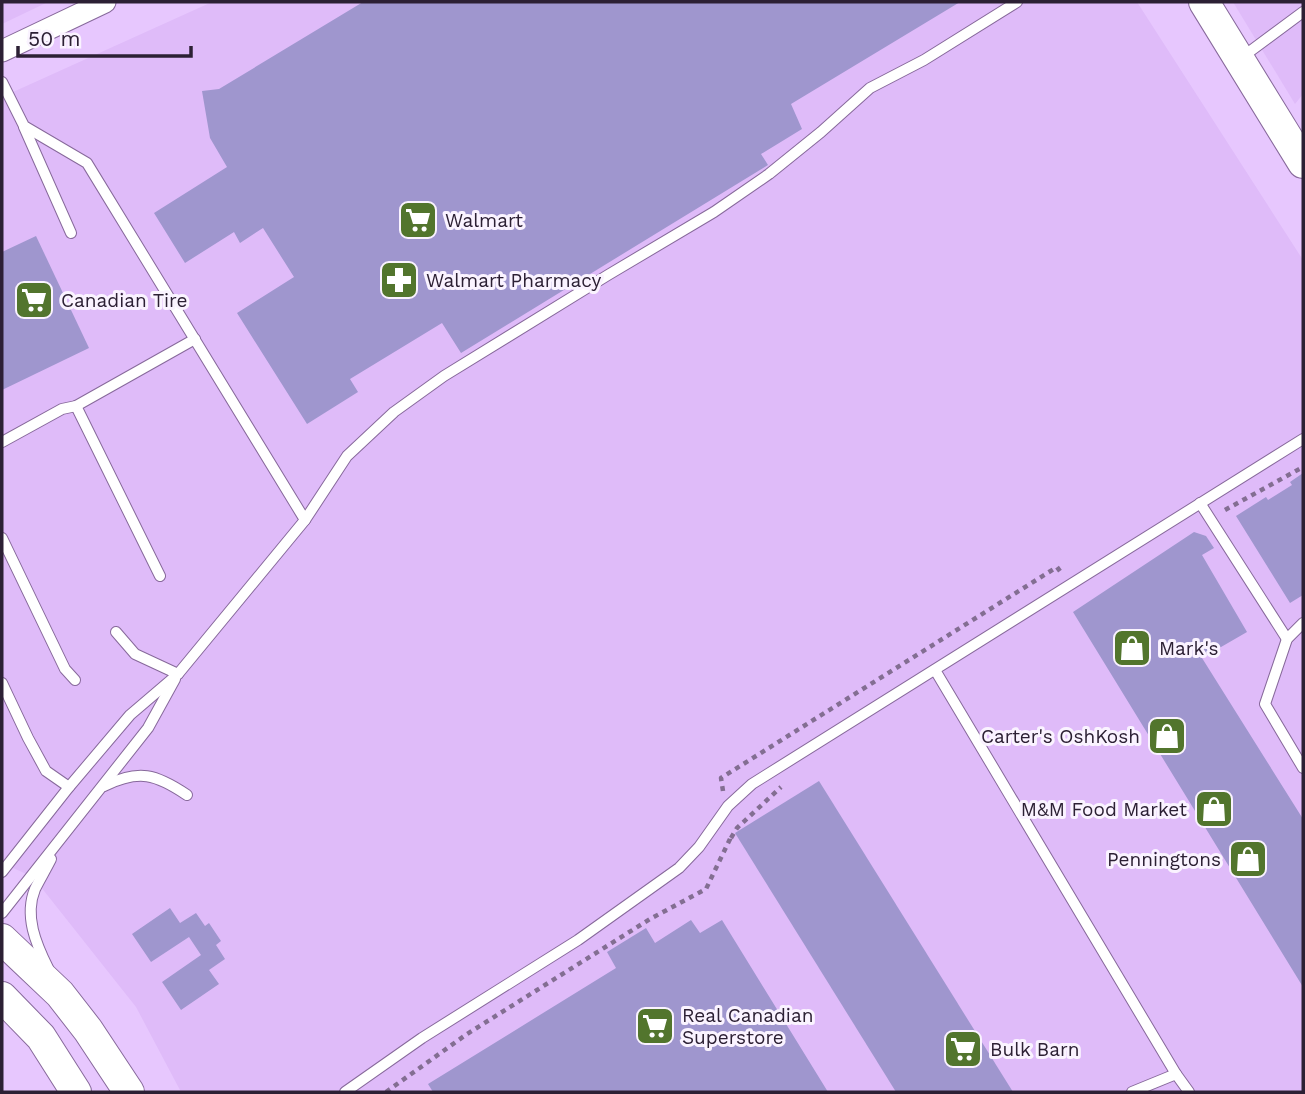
<svg xmlns="http://www.w3.org/2000/svg" width="1305" height="1094" viewBox="0 0 1305 1094" font-family="'Work Sans',sans-serif">
<style>
.built{fill:#dfbbf9}
.building{fill:#9f96ce}
.lines{fill:none;stroke-linecap:round;stroke-linejoin:round}
.lane-casing{stroke:#87699b;stroke-width:12}
.street-casing{stroke:#87699b;stroke-width:23}
.secondary-casing{stroke:#87699b;stroke-width:32}
.path{stroke:#836e92;stroke-width:4.5;stroke-dasharray:5 5;stroke-linecap:butt}
.lane{stroke:#fff;stroke-width:10}
.street{stroke:#fff;stroke-width:21}
.secondary{stroke:#fff;stroke-width:30}
.labels{text-anchor:middle;dominant-baseline:central;stroke-width:6;stroke-linejoin:round;paint-order:stroke}
.poi-label{font-size:19px;fill:#2c2034;stroke:#faf3ff;text-anchor:start}
</style>
<rect width="100%" height="100%" fill="#e7c7fe"/>
<!-- built -->
<g class="built">
<path d="M2,2H48L2,24Z"/>
<path d="M212,2H1137L1303,260V1092H181L136,1007L33,877L2,863V97Z"/>
<path d="M1233,2H1303V94L1295,104Z"/>
</g>
<!-- building -->
<g class="building">
<path d="M363,2H960L791,104L802,129L761,154L768,165L461,353L442,323L350,379L358,392L307,424L237,313L294,277L263,228L240,243L234,232L185,263L154,213L227,167L210,138L202,91L219,89Z"/>
<path d="M36,236L89,348L2,390V252Z"/>
<path d="M1303,473V595L1290,603L1236,516L1266,497L1268,500L1292,485L1290,482Z"/>
<path d="M1194,532L1206,536L1214,548L1202,555L1247,632L1202,658L1303,819V987L1073,612Z"/>
<path d="M819,781L1013,1092H896L735,833Z"/>
<path d="M170,908L180,923L196,913L205,926L209,923L221,941L216,945L225,959L209,970L219,984L181,1010L162,982L201,955L189,937L151,962L132,934Z"/>
<path d="M691,920L700,933L722,920L828,1092H433L428,1084L616,968L607,952L646,928L655,943Z"/>
</g>
<g class="lines">
<defs>
<g id="lane">
<path d="M1241,58L1303,12"/>
<path d="M2,82L24,126L87,163L305,520L178,674L130,715L69,787L2,872"/>
<path d="M24,127L71,233"/>
<path d="M76,406L160,576"/>
<path d="M2,442L62,409L76,406L195,339"/>
<path d="M1200,503L1287,639"/>
<path d="M305,520L347,456L394,412L444,376L608,275L714,212L769,174L821,132L870,88L924,60L1017,2"/>
<path d="M2,538L65,669L75,680"/>
<path d="M1303,623L1287,639L1265,704L1303,768"/>
<path d="M116,632L135,654L178,674"/>
<path d="M935,670L1176,1074L1189,1092"/>
<path d="M2,683L28,738L46,771L69,787"/>
<path d="M104,786C139,769 156,774 187,795"/>
<path d="M2,913L148,728L175,679"/>
<path d="M48,968C36,944 24,916 35,889C40,879 46,869 51,859"/>
<path d="M345,1092L422,1038L578,940L679,868L699,847L728,806L752,784L1303,439"/>
<path d="M1132,1092L1176,1074"/>
</g>
<path id="street" d="M2,51L105,2"/>
<g id="secondary">
<path d="M1204,2L1303,163"/>
<path d="M2,939L60,994L88,1030L129,1092"/>
<path d="M2,997L41,1037L76,1092"/>
</g>
</defs>
<!-- lane casing -->
<use href="#lane" class="lane-casing"/>
<!-- street casing -->
<use href="#street" class="street-casing"/>
<!-- secondary casing -->
<use href="#secondary" class="secondary-casing"/>
<!-- path -->
<g class="path">
<path d="M1225,510L1303,467"/>
<path d="M723,791L721,778L1057,567L1062,574"/>
<path d="M731,838L737,828L781,787"/>
<path d="M386,1092L467,1034L650,919L706,889L730,839V834"/>
</g>
<!-- lane -->
<use href="#lane" class="lane"/>
<!-- street -->
<use href="#street" class="street"/>
<!-- secondary -->
<use href="#secondary" class="secondary"/>
</g>
<!-- icons -->
<defs>
<symbol id="supermarket-square" viewBox="-11 -11 22 22"><rect x="-9" y="-9" width="18" height="18" rx="4" fill="#52752d" stroke="#faf3ff"/><path d="M-6-5.5h2.5l.6 2H6L4.5 2H-2.5L-4.4-4H-6ZM-1.5 3.2a1.3 1.3 0 1 0 .1 0ZM3 3.2a1.3 1.3 0 1 0 .1 0Z" fill="#fff"/></symbol>
<symbol id="pharmacy-square" viewBox="-11 -11 22 22"><rect x="-9" y="-9" width="18" height="18" rx="4" fill="#52752d" stroke="#faf3ff"/><path d="M-2-6h4v4h4v4h-4v4h-4v-4h-4v-4h4Z" fill="#fff"/></symbol>
<symbol id="shop-square" viewBox="-11 -11 22 22"><rect x="-9" y="-9" width="18" height="18" rx="4" fill="#52752d" stroke="#faf3ff"/><path d="M-5-2.5h2.3a2.7 3.5 0 0 1 5.4 0H5L5.5 6h-11ZM-1.5-2.5h3a1.5 2.3 0 0 0-3 0Z" fill="#fff"/></symbol>
</defs>
<g fill-rule="evenodd">
<use href="#supermarket-square" x="396" y="198" width="44" height="44"/>
<use href="#pharmacy-square" x="377" y="258" width="44" height="44"/>
<use href="#supermarket-square" x="12" y="278" width="44" height="44"/>
<use href="#shop-square" x="1110" y="626" width="44" height="44"/>
<use href="#shop-square" x="1145" y="714" width="44" height="44"/>
<use href="#shop-square" x="1192" y="787" width="44" height="44"/>
<use href="#shop-square" x="1226" y="837" width="44" height="44"/>
<use href="#supermarket-square" x="633" y="1004" width="44" height="44"/>
<use href="#supermarket-square" x="941" y="1027" width="44" height="44"/>
</g>
<g class="labels">
<!-- poi labels -->
<g class="poi-label">
<text x="445" y="220">Walmart</text>
<text x="426" y="280">Walmart Pharmacy</text>
<text x="61" y="300">Canadian Tire</text>
<text x="1159" y="648">Mark's</text>
<text x="1140" y="736" text-anchor="end">Carter's OshKosh</text>
<text x="1187" y="809" text-anchor="end">M&amp;M Food Market</text>
<text x="1221" y="859" text-anchor="end">Penningtons</text>
<text x="682" y="1015">Real Canadian<tspan x="682" dy="22">Superstore</tspan></text>
<text x="990" y="1049">Bulk Barn</text>
</g>
</g>
<!-- border -->
<rect width="1305" height="1094" fill="none" stroke="#2c2034" stroke-width="7"/>
<!-- scale -->
<path d="M18 46v10h173v-10" fill="none" stroke="#2c2034" stroke-width="3.5"/>
<text x="28" y="46" font-size="21" fill="#2c2034" stroke="#faf3ff" stroke-width="5" paint-order="stroke">50 m</text>
</svg>
